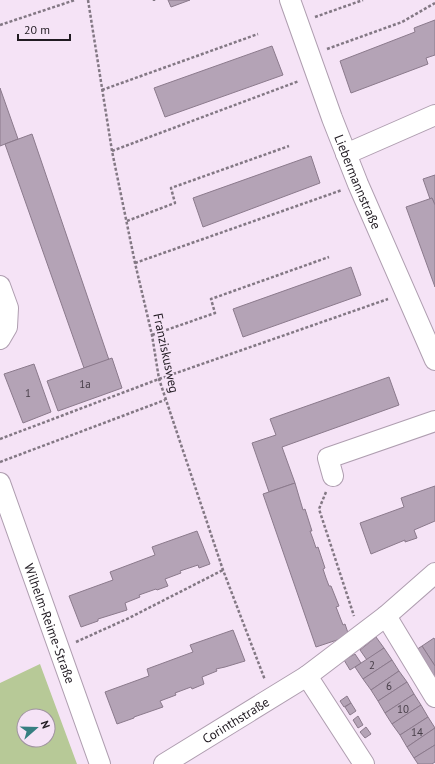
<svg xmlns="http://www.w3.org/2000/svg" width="435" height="764" viewBox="0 0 435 764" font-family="'PT Sans',sans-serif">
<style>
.green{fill:#b7c997;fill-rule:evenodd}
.building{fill:#b4a3b6;stroke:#8b7a8c}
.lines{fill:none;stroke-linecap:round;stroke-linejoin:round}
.street-casing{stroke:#af9eb0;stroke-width:22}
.path{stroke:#837884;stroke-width:2.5;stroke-dasharray:3 2;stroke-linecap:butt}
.street{stroke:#fff;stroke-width:20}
.labels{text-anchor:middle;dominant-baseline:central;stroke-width:3.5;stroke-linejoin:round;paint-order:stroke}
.number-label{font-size:11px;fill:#463d47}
.street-label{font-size:13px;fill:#211b22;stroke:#f5e3f6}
</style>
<rect width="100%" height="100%" fill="#f5e3f6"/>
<!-- green -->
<path class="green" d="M40,664L77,764H0V683ZM24,716H48V740H24Z"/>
<!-- building -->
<g class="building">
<path d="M168,0H190L171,7Z"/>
<path d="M435,20V55L426,58L428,64L351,93L340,61L415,32L414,28Z"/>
<path d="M272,46L283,75L165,117L154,88Z"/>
<path d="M0,88L18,139L0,146Z"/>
<path d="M32,134L109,360L84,368L5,144Z"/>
<path d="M311,156L320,183L203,227L193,198Z"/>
<path d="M435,175V205L432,198L430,199L423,179Z"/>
<path d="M432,198L435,205V287L406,207Z"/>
<path d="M351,267L361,295L243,337L233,309Z"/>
<path d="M112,358L122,388L58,411L47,381Z"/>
<path d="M34,364L51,412L23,423L4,374Z"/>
<path d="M389,377L399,405L282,447L295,483L269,492L252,443L276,435L270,419Z"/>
<path d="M295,483L303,510L305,509L312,531H310L313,539L316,548L318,547L325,568L323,569L326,578L329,586H331L339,606L336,607L343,625L345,624L349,636L316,647L263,494Z"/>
<path d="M435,486V521L414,530L417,538L405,542V540L371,554L360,523L404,507L401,498Z"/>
<path d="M197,531L210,564L199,568L198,565L180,571L181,573L165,579L168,586L157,590L156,589L139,595L140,597L125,603L127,610L98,619V621L81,627L69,596L113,580L110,572L155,555L152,547Z"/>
<path d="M233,630L245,661L225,667L216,669L217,671L202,677L204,684L192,689L191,687L175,693L176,695L160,701L163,707L134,717V718L117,724L105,692L149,676L147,669L193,652L190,645Z"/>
<path d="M376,637L384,648L367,660L360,650Z"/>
<path d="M434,638L435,640V666L422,646Z"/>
<path d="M422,646L435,666V677H434L416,650Z"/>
<path d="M384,648L392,660L363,679L355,667Z"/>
<path d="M355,654L361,663L350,670L344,660Z"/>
<path d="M392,660L399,671L371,690L363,679Z"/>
<path d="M399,671L407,682L378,701L371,690Z"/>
<path d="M407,682L414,694L385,713L378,701Z"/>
<path d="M414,694L421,705L392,724L385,713Z"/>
<path d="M347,696L351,703L344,707L340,701Z"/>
<path d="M351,703L356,711L350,715L345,707Z"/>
<path d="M421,705L428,717L400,735L392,724Z"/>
<path d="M358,716L363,725L358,728L353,720Z"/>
<path d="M428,717L435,728L407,747L400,735Z"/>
<path d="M366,727L371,734L365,738L360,732Z"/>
<path d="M435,728V745L414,758L407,747Z"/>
<path d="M435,745V762L432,764H418L414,758Z"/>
</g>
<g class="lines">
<defs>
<g id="street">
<path id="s1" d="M290,0L332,118L358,184L435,360"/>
<path d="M346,154L435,115"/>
<path d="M0,286L8,308L7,327L0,339"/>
<path d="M333,476L328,458L435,421"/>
<path id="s2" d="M0,483L100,764"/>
<path d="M386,616L435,697"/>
<path d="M307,676L364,764"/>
<path id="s3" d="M164,764L307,676L386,616L435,573"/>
</g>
</defs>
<!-- street casing -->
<use href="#street" class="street-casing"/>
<!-- path -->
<g class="path">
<path d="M88,0L112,151L135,263L152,335L159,379L223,570L265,680"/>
<path d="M154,0V1"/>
<path d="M315,17L363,0"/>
<path d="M0,25L75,0"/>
<path d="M327,49L402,22L435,3"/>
<path d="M102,90L258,34"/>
<path d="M112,151L299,81"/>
<path d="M127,221L175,203L171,188L289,146"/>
<path d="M135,263L342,190"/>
<path d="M152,335L215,313L211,299L329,257"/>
<path d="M0,439L159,379L388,299"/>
<path d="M0,462L165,400"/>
<path d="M326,492L319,509L354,616"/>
<path d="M76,642L129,618L223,570"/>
</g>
<!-- street -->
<use href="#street" class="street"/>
</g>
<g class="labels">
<!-- number labels -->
<g class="number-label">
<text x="85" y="384">1a</text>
<text x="28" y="393">1</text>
<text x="372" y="665">2</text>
<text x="389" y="686">6</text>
<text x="403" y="709">10</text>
<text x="417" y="732">14</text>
</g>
<!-- street labels -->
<g class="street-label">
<text stroke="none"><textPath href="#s1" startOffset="194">Liebermannstraße</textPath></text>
<text transform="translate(166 353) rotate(78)">Franziskusweg</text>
<text stroke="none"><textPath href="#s2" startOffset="149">Wilhelm-Reime-Straße</textPath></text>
<text stroke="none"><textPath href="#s3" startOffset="84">Corinthstraße</textPath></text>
</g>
</g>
<!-- north arrow -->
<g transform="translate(36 728) rotate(70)"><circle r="19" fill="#f5e3f6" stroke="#a093a1"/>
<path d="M0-3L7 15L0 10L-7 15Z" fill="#367f81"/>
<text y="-6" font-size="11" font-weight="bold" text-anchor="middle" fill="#211b22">N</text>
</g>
<!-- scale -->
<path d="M18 34v6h52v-6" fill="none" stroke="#211b22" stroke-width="2"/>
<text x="24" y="34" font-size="12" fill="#211b22" stroke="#f5e3f6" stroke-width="3" paint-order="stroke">20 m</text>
</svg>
